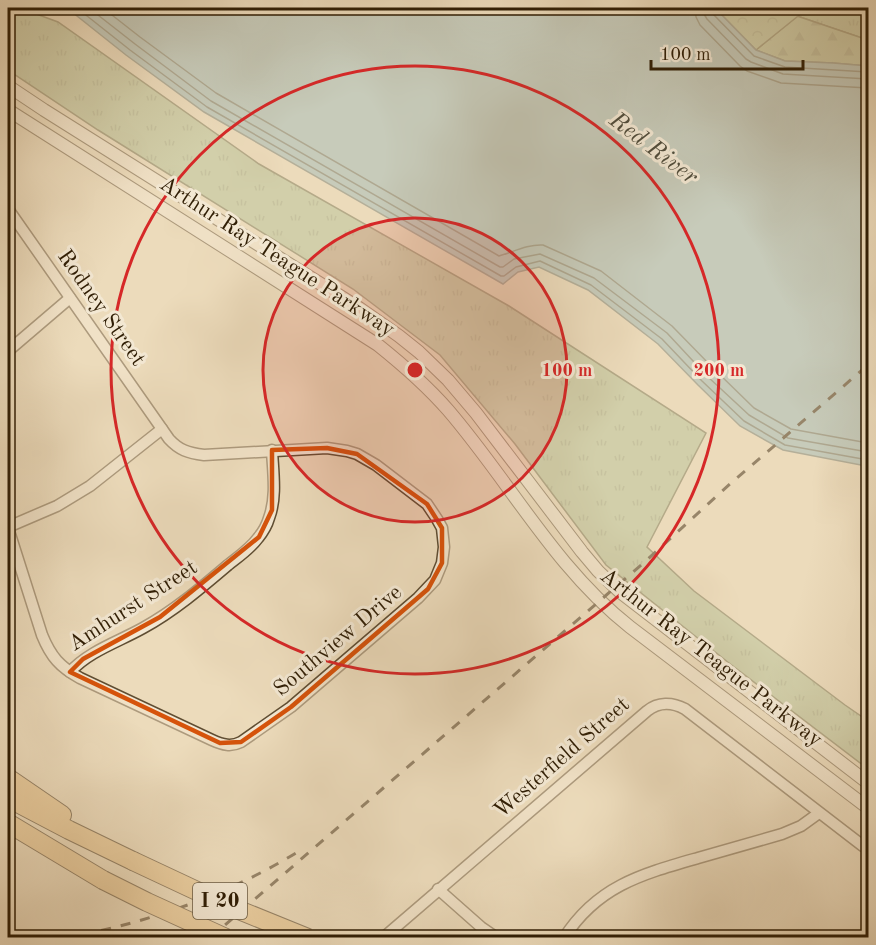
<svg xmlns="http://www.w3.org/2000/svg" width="876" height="945" viewBox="0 0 876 945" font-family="'Old Standard TT',serif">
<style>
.grass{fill:url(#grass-tufts);stroke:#71704c;stroke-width:1.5}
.forest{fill:url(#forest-firs);stroke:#71704c;stroke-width:1.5}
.park{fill:url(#park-crowns);stroke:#71704c;stroke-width:1.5}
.water{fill:#9ab9b8;stroke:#707b70;stroke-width:1.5}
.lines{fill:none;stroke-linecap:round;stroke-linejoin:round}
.shore{stroke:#656c5e;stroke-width:1.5}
.minor-casing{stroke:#5f4d32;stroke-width:13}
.tertiary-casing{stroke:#5f4d32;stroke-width:14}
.motorway-casing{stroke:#301e05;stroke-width:20}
.minor{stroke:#f3e8d3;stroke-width:10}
.tertiary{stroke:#f3e8d3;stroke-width:12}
.motorway{stroke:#e6be7e;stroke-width:18}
.rail{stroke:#301e05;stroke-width:3;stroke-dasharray:10 10;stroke-linecap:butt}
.motorway-bridge-casing{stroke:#301e05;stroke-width:20;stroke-linecap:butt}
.motorway-bridge{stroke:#e6be7e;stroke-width:18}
.marked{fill:none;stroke:#d6530b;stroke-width:4.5;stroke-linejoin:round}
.ring{fill:none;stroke:#d62828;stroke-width:3}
.labels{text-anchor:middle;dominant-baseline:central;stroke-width:6;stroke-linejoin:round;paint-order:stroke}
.shield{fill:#f3e8d3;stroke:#6a5b43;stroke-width:1.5}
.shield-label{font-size:21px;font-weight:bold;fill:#301e05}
.street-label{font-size:22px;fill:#301e05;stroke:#f3e8d3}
.water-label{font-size:24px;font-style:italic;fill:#504c3b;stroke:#f3e8d3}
.centre{fill:#d62828;stroke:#f3e8d3;stroke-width:3}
.ring-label{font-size:18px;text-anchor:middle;font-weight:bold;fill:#d62828;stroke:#f3e8d3;stroke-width:6;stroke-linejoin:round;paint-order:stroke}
</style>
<defs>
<pattern id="grass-tufts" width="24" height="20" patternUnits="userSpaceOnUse" patternTransform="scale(1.5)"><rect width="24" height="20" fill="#b2c194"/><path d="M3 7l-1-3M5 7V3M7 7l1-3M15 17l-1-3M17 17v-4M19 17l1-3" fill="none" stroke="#99a57e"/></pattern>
<pattern id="forest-firs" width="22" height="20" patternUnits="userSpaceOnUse" patternTransform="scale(1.5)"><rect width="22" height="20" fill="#b2c194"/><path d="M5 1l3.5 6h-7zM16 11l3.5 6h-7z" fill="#99a57e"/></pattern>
<pattern id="park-crowns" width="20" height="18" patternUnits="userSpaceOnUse" patternTransform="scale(1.5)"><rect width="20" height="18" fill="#b2c194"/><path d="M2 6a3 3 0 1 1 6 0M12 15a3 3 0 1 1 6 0" fill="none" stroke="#99a57e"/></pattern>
</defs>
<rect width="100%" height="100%" fill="#ecdbbb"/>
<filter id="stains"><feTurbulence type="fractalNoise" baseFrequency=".00333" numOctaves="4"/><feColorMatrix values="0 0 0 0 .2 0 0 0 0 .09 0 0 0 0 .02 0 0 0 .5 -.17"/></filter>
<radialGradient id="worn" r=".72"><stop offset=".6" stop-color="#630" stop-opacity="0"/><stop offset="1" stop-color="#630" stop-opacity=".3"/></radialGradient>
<!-- grass -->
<g class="grass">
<path d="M8,8H20L58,22L259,164L509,306L706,433L647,547L694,591L845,705L868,721V769L729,663L606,565L515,444L440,355L353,289L98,130L8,70Z"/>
<path d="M808,8H868V40L797,16Z"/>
</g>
<!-- forest -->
<path class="forest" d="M797,16L868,40V66L833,63L785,61L756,50Z"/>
<!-- park -->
<path class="park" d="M715,8H808L756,50Z"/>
<!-- water -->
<path class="water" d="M67,8H715L756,50L785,61L833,63L868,66V465L866,466L783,450L740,426L698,385L658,344L588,290L539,267L518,272L503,284L204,112L126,55Z"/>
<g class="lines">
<!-- shore -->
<g class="shore">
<path d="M77,8L130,50L207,107L501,276H504L516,267L540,261L591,285L662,339L702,381L744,421L785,445L868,460"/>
<path d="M89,8L135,44L211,101L500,267H503L514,259L540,254L594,278L667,333L707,376L749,415L788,438L868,452"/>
<path d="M103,8L140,37L216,93L499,256C513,252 528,244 543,245L601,271L672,326L714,369L754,408L791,429L868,443"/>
<path d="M695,8L696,17L700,25L740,66L747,71L781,83L868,88"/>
<path d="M704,8V14L707,19L746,59L751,62L783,74L868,79"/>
<path d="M711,8L713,14L754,56L785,67L868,72"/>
</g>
<defs>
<g id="minor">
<path d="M8,209L169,439C179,450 188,453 204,455L327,448L347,451L357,454L376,465L427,504L437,519L442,528L444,547L442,563L435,580L418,598L291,707L241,742C231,747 223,745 212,740L80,678C60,667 51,657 42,635L8,528"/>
<path d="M8,351L70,298"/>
<path d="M8,527L57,506L90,486L162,429"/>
<path d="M70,672C89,651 118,642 143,628C174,611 201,588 228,565C238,557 250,549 258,538C263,532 267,525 269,518C277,497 273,472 272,450"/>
<path d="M438,889L481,927L497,938"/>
<path d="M383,938L647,711C658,702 672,702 685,709L863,846"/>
<path d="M564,938C597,886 642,874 698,858C726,850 754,842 782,834L801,826L819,813"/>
</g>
<g id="tertiary">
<path d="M8,86L44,110L359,308L399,336L419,352L448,380L476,413L582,552L598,571L620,592L868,783"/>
<path d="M8,110L378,345C403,365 427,386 448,410C510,482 555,568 630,627L868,808"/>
</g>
<g id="motorway">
<path d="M8,778L62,815"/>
<path d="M8,798L69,830L133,861"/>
<path d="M8,823L103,880"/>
</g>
</defs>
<!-- minor casing -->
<use href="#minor" class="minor-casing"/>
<!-- tertiary casing -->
<use href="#tertiary" class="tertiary-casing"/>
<!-- motorway casing -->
<use href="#motorway" class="motorway-casing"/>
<!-- minor -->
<use href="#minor" class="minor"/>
<!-- tertiary -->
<use href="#tertiary" class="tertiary"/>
<!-- motorway -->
<use href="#motorway" class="motorway"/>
<!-- rail -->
<g class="rail">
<path d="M62,938C147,924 231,894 304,848"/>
<path d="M210,938L648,559L730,484L868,365"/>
</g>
<defs>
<g id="motorway-bridge">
<path d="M133,861L229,906L308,938"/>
<path d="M103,880L147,902L226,938"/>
</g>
</defs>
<!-- motorway-bridge casing -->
<use href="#motorway-bridge" class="motorway-bridge-casing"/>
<!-- motorway-bridge -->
<use href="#motorway-bridge" class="motorway-bridge"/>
</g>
<!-- marked area -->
<path d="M0 0H876V945H0ZM327,448L357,454L427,504L442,528V563L428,589L291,707L241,742L220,743L70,672L83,659L160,617L259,537L272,510V450Z" fill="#ecdbbb" fill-opacity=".55" fill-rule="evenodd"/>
<path class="marked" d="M327,448L357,454L427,504L442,528V563L428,589L291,707L241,742L220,743L70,672L83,659L160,617L259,537L272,510V450Z"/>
<!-- distance rings -->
<circle cx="415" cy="370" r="152" fill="#d62828" fill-opacity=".12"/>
<g class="ring">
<circle cx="415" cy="370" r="152"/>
<circle cx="415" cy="370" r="304"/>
</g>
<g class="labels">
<!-- shield labels -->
<rect class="shield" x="193" y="883" width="54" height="36" rx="4.5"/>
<g class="shield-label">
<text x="220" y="901">I 20</text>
</g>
<!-- street labels -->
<g class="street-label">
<text transform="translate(277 257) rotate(33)">Arthur Ray Teague Parkway</text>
<text transform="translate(101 308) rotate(55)">Rodney Street</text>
<text transform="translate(133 606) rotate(-33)">Amhurst Street</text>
<text transform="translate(338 641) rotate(-40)">Southview Drive</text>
<text transform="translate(711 658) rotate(38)">Arthur Ray Teague Parkway</text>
<text transform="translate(562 758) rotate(-41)">Westerfield Street</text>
</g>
<!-- water labels -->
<g class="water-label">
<text transform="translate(653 149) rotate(37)">Red River</text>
</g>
</g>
<circle cx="415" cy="370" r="9" class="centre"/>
<g class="ring-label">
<text x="567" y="376">100 m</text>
<text x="719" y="376">200 m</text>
</g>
<!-- margin -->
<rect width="876" height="945" fill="none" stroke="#ecdbbb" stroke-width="30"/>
<rect x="9" y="9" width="858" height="927" fill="none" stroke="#301e05" stroke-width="3"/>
<rect x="15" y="15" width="846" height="915" fill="none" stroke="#301e05" stroke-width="1.5"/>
<!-- scale -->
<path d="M651 60v9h152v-9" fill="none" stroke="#301e05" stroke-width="3"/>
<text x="660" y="60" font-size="18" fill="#301e05" stroke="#f3e8d3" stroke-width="4.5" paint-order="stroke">100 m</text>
<rect width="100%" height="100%" filter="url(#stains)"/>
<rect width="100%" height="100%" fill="url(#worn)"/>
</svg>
